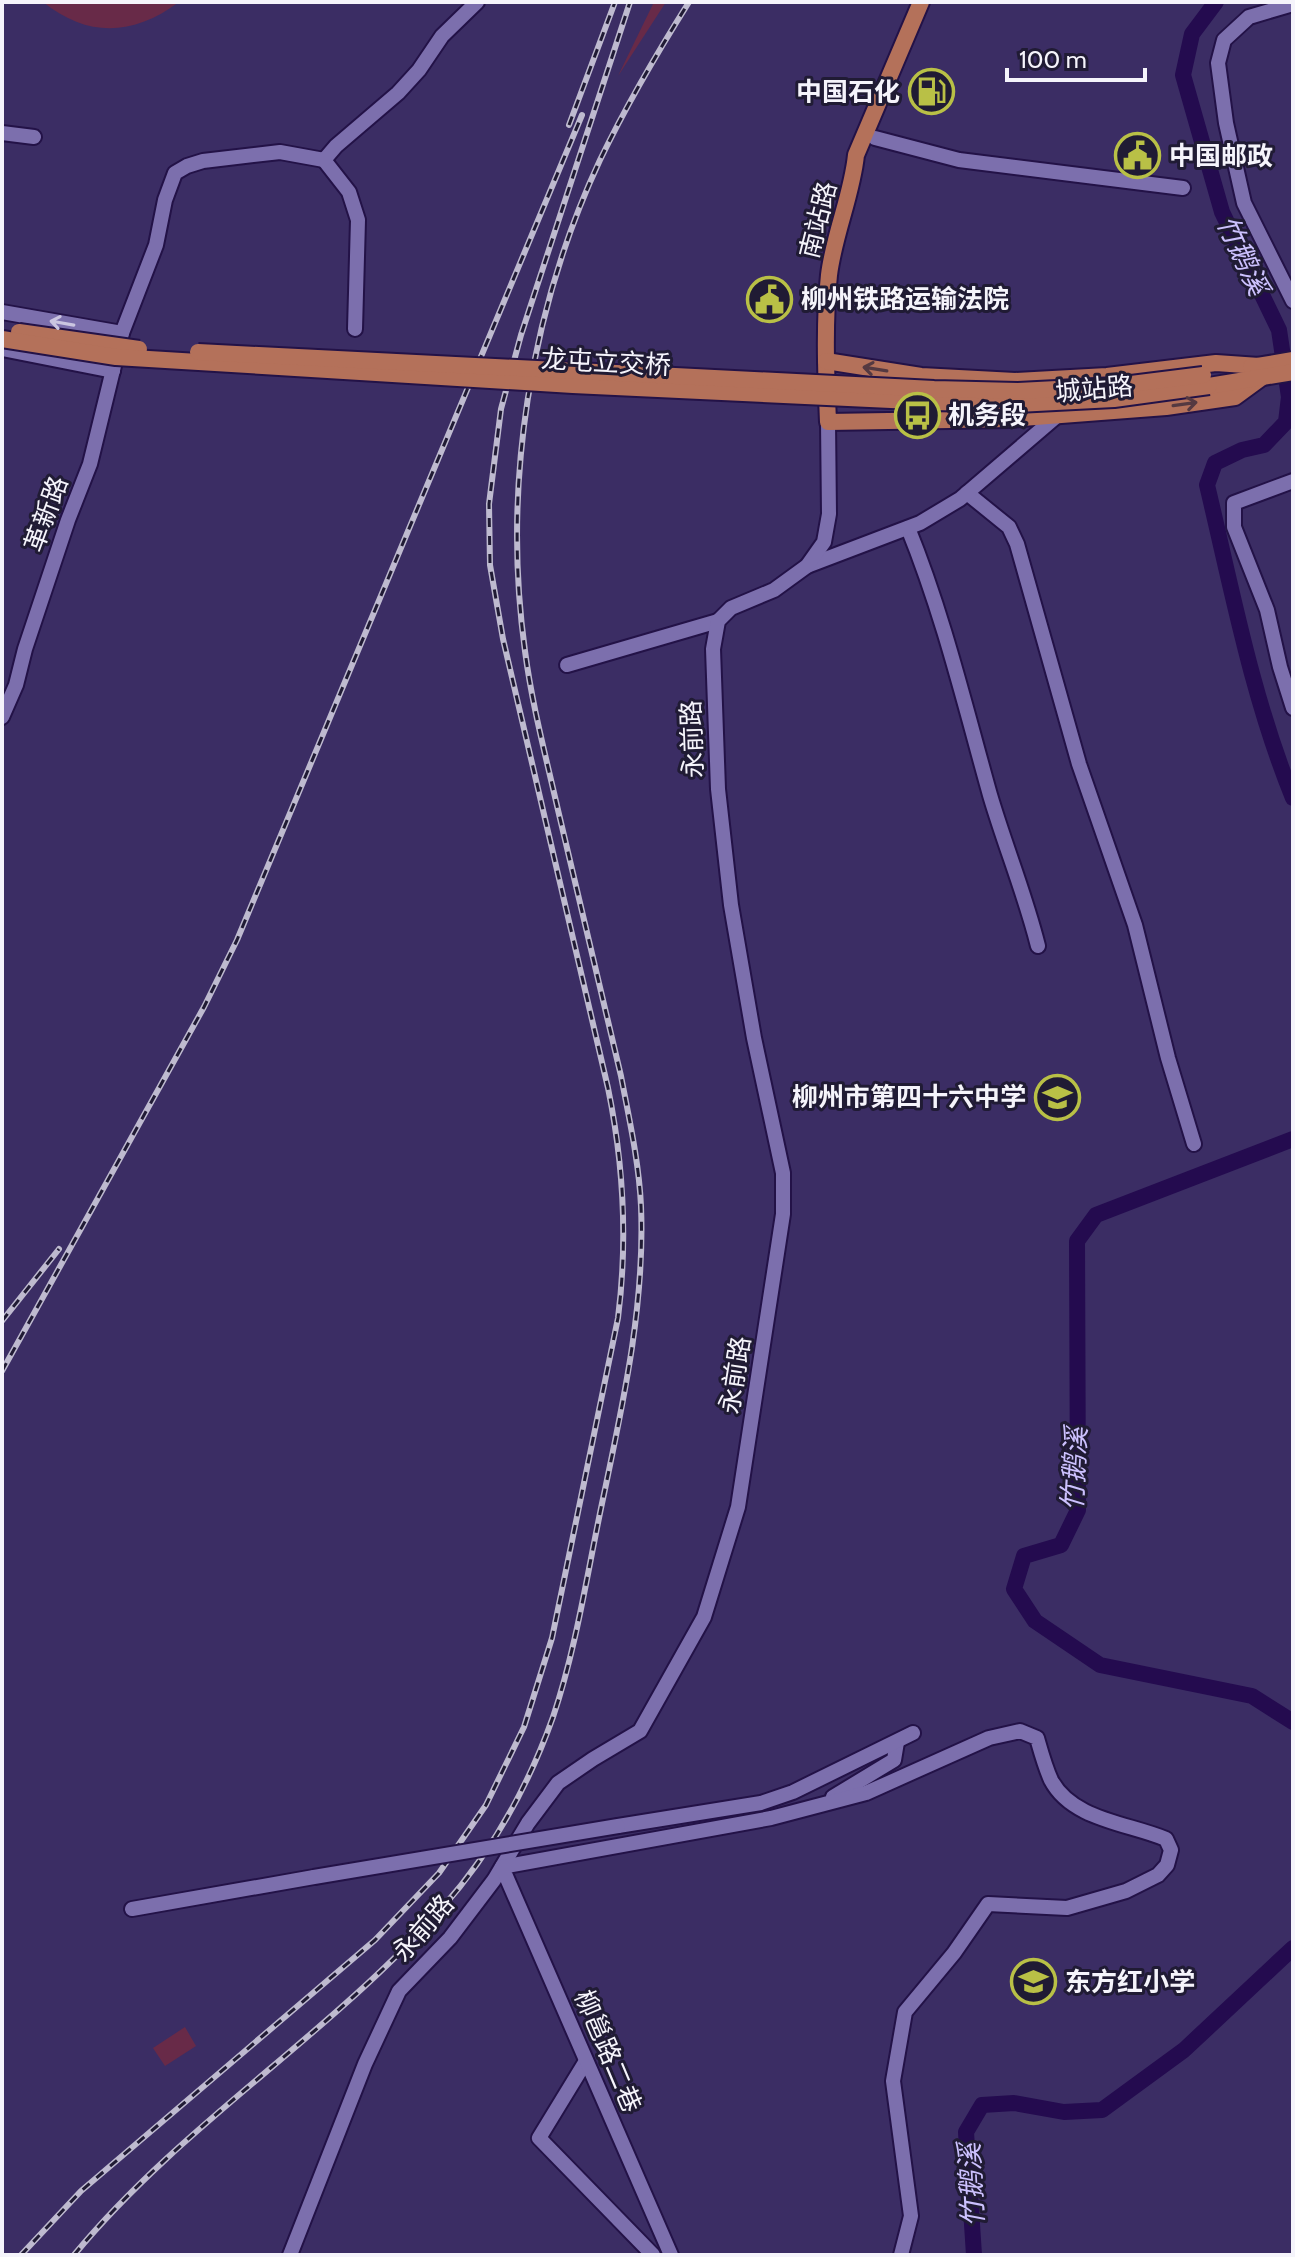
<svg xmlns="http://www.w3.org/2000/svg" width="1295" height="2257" viewBox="0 0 1295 2257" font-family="Cabin,'Noto Sans SC',sans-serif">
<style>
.green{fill:#682a48}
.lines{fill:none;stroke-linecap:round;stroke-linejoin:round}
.river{stroke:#240b4f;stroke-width:16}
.minor-casing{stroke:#231247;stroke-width:18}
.major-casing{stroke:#231247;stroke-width:20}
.minor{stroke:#7c6fad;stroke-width:14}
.major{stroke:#b4715a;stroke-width:16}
.rail-casing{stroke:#bebacf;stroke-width:6}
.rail{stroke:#201b34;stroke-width:3;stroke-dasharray:9;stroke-linecap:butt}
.minor-bridge-casing{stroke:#231247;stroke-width:18;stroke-linecap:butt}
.major-bridge-casing{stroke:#231247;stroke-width:20;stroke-linecap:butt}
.minor-bridge{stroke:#7c6fad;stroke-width:14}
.major-bridge{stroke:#b4715a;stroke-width:16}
.oneway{stroke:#cbc5e0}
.oneway2{stroke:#543941}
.labels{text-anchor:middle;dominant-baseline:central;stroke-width:6;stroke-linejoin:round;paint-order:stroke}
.poi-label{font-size:26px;font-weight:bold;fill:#f5f4fb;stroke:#201b34;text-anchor:start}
.street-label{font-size:26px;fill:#f5f4fb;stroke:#201b34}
.water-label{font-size:28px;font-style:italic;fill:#ccc1fe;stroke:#201b34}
</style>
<rect width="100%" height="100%" fill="#3b2d64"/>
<!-- green -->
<g class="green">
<path d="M43,2H179C133,36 88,38 43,2Z"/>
<path d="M654,2H666L618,76Z"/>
<path d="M185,2027L196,2046L165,2066L153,2048Z"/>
</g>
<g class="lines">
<!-- river -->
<g class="river">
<path d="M1216,2L1192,34L1183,75L1222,212L1279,330L1289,397L1286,422L1264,445L1242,450L1215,463L1207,485C1232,590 1252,697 1293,798"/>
<path d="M1293,1139L1096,1215L1077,1241L1078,1510L1061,1545L1024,1556L1014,1589L1035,1621L1100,1665L1252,1696L1293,1722"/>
<path d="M974,2255L966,2132L982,2105L1014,2103L1064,2112L1102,2110L1184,2050L1293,1948"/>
</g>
<defs>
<g id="minor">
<path d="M1293,4L1249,17L1224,40L1218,63L1226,123L1244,203L1293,301"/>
<path d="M2,133L34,137"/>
<path d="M875,138L959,160L1183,188"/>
<path d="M324,160L349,192L358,220L355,329"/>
<path d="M2,312L122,333"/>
<path d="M2,349L113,371"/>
<path d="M1293,481L1234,503V527L1267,610L1280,667L1293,708"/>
<path d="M967,493L1009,527L1017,544L1079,764L1135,925L1168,1058L1194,1144"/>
<path d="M908,528C943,614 965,706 990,795C1005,846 1025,894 1038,946"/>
<path d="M807,566L920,523L960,499L1057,416"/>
<path d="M567,665L718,621"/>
<path d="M2,717L16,685L25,649L68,520L90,464L122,333L156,245L165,200L175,173L187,166L203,161L280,152L324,160L336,146L398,93L419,70L442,36L477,2"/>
<path d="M833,1797L894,1760L897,1742"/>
<path d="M618,1826L761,1803L793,1792L913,1733"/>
<path d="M132,1909L314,1877"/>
<path d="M586,2061L539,2138L653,2255"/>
<path d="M290,2255L365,2064L399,1991L450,1938L494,1880L528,1823L558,1783L593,1759L640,1731L704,1617L738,1507L783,1214V1173L754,1038L731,905L718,789L713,649L718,621L731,608L774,590L807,566L824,542L829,514L828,422"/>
<path d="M671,2255L502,1867L771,1818L866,1793L989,1738L1020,1731L1037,1738C1041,1752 1045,1767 1051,1780C1072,1820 1128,1823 1166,1839L1171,1850L1167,1865L1158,1875L1126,1891L1067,1908L988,1904L954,1953L905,2012L893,2081L911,2216L901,2255"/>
</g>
<g id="major">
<path d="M921,2L856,155C852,195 834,234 829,275C824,323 826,373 828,422L1010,419L1166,407L1235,397L1261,378"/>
<path d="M826,361L921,376L1015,381L1107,376L1216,363L1259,366"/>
<path d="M1251,367L1293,360"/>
<path d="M1209,386L1293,372"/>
</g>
</defs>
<!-- minor casing -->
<use href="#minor" class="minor-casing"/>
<!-- major casing -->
<use href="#major" class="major-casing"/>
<!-- minor -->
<use href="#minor" class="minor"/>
<!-- major -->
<use href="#major" class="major"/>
<defs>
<g id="rail">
<path d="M569,125L615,2"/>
<path d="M2,1321L59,1249"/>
<path d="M2,1371L204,1007L237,940L582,115"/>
<path d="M21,2255L81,2191L375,1940L439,1873L486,1805L524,1727L552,1638L618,1318C628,1239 624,1166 608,1088L503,639L490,565L489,504L501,409L521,335L630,2"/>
<path d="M74,2255C182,2124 330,2035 442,1908C491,1853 528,1787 553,1717C577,1646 588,1568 604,1494C624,1399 645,1303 641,1206C639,1162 629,1118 621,1076C600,987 579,899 558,810C546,757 532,705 525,651C502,486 530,310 600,160C626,106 657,53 689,2"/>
</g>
</defs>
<!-- rail casing -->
<use href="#rail" class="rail-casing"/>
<!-- rail -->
<use href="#rail" class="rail"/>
<defs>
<path id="minor-bridge" d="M314,1877L618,1826"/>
<g id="major-bridge">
<path d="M19,332L139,349"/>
<path d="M2,339L116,357L573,385L934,402L1017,404L1114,399L1209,386"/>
<path d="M198,352L934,389L1018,391L1115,386L1203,375"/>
</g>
</defs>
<!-- minor-bridge casing -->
<use href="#minor-bridge" class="minor-bridge-casing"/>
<!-- major-bridge casing -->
<use href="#major-bridge" class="major-bridge-casing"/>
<!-- minor-bridge -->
<use href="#minor-bridge" class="minor-bridge"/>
<!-- major-bridge -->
<use href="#major-bridge" class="major-bridge"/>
</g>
<!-- one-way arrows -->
<defs><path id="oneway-shaft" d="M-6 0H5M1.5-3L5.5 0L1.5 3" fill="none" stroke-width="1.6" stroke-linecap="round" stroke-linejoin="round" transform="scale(2)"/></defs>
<use class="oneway" href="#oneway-shaft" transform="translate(62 323) rotate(-170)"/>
<g class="oneway2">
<use href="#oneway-shaft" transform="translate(875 369) rotate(-171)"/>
<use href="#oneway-shaft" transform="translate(1185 404) rotate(-8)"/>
</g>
<!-- icons -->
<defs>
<symbol id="fuel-ring" viewBox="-11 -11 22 22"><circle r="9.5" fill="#201b34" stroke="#b9c046" stroke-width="1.5"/><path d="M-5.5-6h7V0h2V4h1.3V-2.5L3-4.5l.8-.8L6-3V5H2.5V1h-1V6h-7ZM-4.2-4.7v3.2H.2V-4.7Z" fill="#b9c046"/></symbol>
<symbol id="civic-ring" viewBox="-11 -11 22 22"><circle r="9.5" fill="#201b34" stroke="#b9c046" stroke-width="1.5"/><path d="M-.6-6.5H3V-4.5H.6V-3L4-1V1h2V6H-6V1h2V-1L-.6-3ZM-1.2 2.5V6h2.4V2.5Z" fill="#b9c046"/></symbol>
<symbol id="bus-ring" viewBox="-11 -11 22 22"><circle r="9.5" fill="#201b34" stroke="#b9c046" stroke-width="1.5"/><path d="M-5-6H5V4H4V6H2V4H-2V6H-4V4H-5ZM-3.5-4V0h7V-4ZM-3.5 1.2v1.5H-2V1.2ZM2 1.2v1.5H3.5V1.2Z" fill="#b9c046"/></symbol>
<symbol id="school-ring" viewBox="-11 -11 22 22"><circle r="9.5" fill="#201b34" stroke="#b9c046" stroke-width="1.5"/><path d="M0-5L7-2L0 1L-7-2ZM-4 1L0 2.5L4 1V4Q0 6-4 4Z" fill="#b9c046"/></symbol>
</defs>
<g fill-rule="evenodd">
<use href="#fuel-ring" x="906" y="66" width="51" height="51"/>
<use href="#civic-ring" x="1112" y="130" width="51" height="51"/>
<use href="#civic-ring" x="744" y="274" width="51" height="51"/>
<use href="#bus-ring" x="892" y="390" width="51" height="51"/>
<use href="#school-ring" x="1032" y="1072" width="51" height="51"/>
<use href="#school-ring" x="1008" y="1956" width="51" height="51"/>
</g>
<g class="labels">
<!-- poi labels -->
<g class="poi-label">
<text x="900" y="92" text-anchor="end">中国石化</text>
<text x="1169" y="156">中国邮政</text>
<text x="801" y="299">柳州铁路运输法院</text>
<text x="948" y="415">机务段</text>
<text x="1026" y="1097" text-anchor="end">柳州市第四十六中学</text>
<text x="1065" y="1982">东方红小学</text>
</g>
<!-- street labels -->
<g class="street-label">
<text transform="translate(818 220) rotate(-76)">南站路</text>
<text transform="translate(606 362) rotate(3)">龙屯立交桥</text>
<text transform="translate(1094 389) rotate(-5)">城站路</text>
<text transform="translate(46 514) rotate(-70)">革新路</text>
<text transform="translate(692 739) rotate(-92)">永前路</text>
<text transform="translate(735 1375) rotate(-81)">永前路</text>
<text transform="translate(423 1928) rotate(-49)">永前路</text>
<text transform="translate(608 2051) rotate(67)">柳邕路二巷</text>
</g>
<!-- water labels -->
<g class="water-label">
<text transform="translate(1243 255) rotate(65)">竹鹅溪</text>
<text transform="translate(1074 1469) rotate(-87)">竹鹅溪</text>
<text transform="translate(971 2185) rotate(-93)">竹鹅溪</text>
</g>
</g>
<!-- border -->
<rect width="1295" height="2257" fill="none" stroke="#f5f4fb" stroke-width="8"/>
<!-- scale -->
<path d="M1007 68v12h138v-12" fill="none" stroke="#f5f4fb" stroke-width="4"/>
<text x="1019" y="68" font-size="24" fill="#f5f4fb" stroke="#201b34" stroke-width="6" paint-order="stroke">100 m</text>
</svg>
